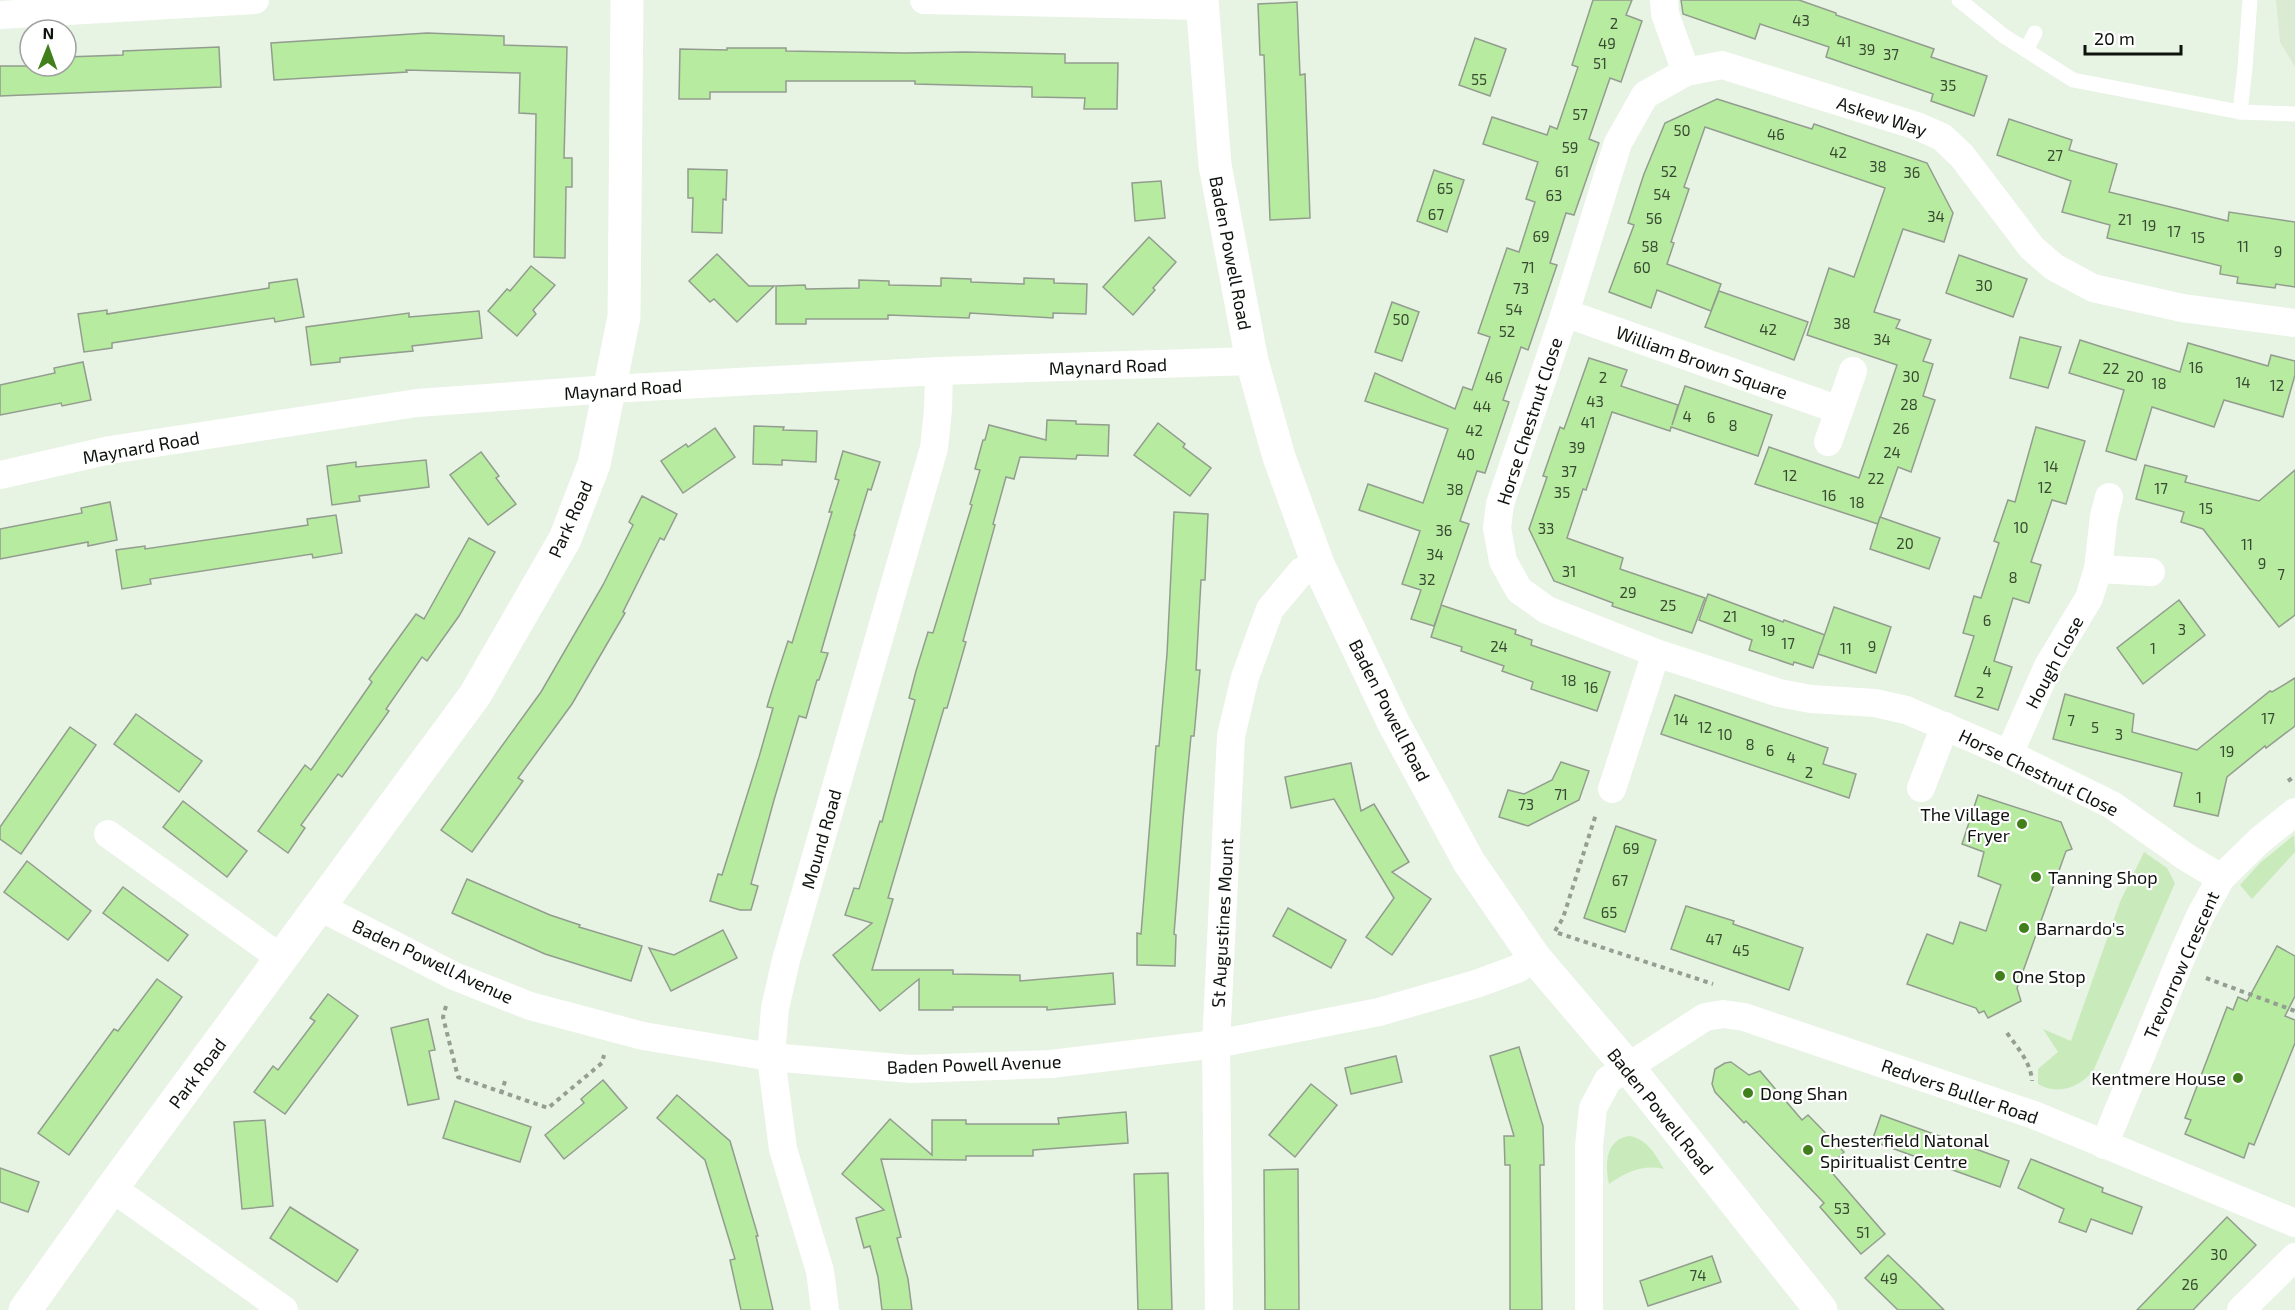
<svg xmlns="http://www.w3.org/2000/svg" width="2295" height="1310" viewBox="0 0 2295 1310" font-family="'Exo 2',sans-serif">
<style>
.built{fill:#daead3}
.green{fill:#c9ebbb}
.building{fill:#b6eba0;stroke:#939d8f;stroke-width:1.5}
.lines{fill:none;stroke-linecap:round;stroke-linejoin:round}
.path{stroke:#959e92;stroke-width:4;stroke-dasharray:4.5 4.5;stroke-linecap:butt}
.service{stroke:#fff;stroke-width:15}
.minor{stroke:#fff;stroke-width:28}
.tertiary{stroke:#fff;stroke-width:33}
.poi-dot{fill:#417f1d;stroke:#fff;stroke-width:2}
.labels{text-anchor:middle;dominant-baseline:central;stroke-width:4.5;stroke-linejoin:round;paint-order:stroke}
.number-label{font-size:15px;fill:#394932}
.street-label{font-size:18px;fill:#0f130e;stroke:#fff}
.poi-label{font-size:18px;fill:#0f130e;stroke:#fff;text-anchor:start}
</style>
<rect width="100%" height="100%" fill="#e7f3e3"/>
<!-- built -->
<path class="built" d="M2276,0H2295V67L2280,42Z"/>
<!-- green -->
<g class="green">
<path d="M2294,835L2295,852L2252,899L2240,885L2260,863Z"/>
<path d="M2144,852L2167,868L2175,883L2094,1069C2081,1087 2059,1096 2038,1084V1069L2058,1052L2043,1029L2071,1041L2120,902Z"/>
<path d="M1630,1136C1648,1140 1655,1154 1664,1169C1643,1164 1626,1172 1609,1184C1605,1164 1605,1139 1630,1136Z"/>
</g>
<!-- building -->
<g class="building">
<path d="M1593,0H1632L1626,15L1642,21L1621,82L1610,78L1589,139L1599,143L1574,215L1566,213L1550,263L1557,265L1528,350L1521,347L1503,400L1509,402L1485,473L1477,471L1460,521L1469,524L1441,605L1516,630L1515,634L1532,640L1531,645L1610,672L1597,711L1531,689L1533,682L1502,671L1504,666L1461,651L1462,647L1431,637L1441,606L1434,626L1411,619L1421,590L1402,584L1420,531L1359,510L1368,484L1423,503L1448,429L1365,401L1375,373L1455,409L1463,387L1472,390L1490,337L1478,333L1507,248L1519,252L1535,202L1526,199L1538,162L1483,144L1492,117L1547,135L1550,126L1557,129L1578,67L1572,65Z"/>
<path d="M1681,0H1799L1836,13V15L1934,49L1931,57L1987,76L1974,116L1931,101L1933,94L1826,57L1829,47L1760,24L1755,39L1683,14Z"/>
<path d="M1297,2L1300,75L1305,74L1310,218L1270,220L1264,55H1260L1258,4Z"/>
<path d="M427,33L504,36V45L567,47L564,158H572V187H566L565,258L534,257L536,114L519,113L520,73L406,70L407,72L274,80L271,43Z"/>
<path d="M1475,38L1506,49L1490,96L1459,85Z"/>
<path d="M219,47L221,87L0,96V66H66V57L123,55V51Z"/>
<path d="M727,48H786V51L905,53L965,52L1065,54V63H1118L1117,109H1084L1085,98L1032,97V87L915,84V81H786V92H710V99H679L680,49L727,50Z"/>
<path d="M1717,99L1812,129L1814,124L1927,163L1953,213L1944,242L1903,229L1874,312L1900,320L1896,328L1931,340L1923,361L1933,364L1923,396L1935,400L1911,472L1898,467L1878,524L1755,484L1769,447L1859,478L1897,365L1807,335L1829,268L1854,277L1885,188L1705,127L1684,187L1689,189L1671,242L1674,243L1667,264L1721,284L1711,311L1657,290L1651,308L1609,292L1634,225L1628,223L1644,174L1665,123Z"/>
<path d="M2009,119L2072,140L2069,150L2117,164L2109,192L2228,221L2229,212L2295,222V287L2276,284L2275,288L2237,283L2238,277L2220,274L2221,266L2107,238L2110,225L2062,212L2071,181L1997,155Z"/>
<path d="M688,169L727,170L726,200L723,199L722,233L692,232L693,198H688Z"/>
<path d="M1434,170L1464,180L1447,232L1417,221Z"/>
<path d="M1161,181L1165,218L1135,221L1132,183Z"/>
<path d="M1149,237L1176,262L1153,288L1155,290L1133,315L1103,287Z"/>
<path d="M717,254L749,286H774L737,322L714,299L710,302L689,281Z"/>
<path d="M1959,255L2027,279L2013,317L1946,293Z"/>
<path d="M531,266L555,285L533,310L536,314L517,336L488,311L507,289L510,291Z"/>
<path d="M941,278L971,279V282L1024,284V278L1054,279V283L1087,284L1086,314L1053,313V318L970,313L969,318L888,315V319H806V324H776V286L805,285L806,289L859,288V280L889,281V285L941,286Z"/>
<path d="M297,279L304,317L275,322L274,318L151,337L112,343V348L84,352L78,314L107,310V314L269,288V283Z"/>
<path d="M1719,291L1808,322L1794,360L1705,327Z"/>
<path d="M1392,302L1419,312L1402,361L1375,352Z"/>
<path d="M479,311L482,338L412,346L413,351L340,358V362L311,365L306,327L409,313V317Z"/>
<path d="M2020,337L2061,347L2048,388L2010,378Z"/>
<path d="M2080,340L2180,372L2188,343L2268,366L2271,355L2295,361V375L2283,417L2224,400L2214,427L2152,407L2136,460L2106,451L2124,390L2069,373Z"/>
<path d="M1589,358L1627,370L1621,386L1678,405L1672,425L1685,386L1772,415L1758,456L1671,427L1670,431L1612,412L1586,490L1583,489L1567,538L1623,558L1620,569L1705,598L1692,633L1612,606L1613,603L1554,581L1529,529L1547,477L1543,476L1560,427L1564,429Z"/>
<path d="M83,362L91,400L62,406L61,403L0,415V385L55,373L54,368Z"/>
<path d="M1047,420L1076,421V424L1109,425L1108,456L1077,455L1076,459L1020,457L1014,479L1006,477L993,524L995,525L963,641L966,642L947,708H944L888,898L893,899L872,970H953V974L1020,975V981L1113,973L1115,1004L1047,1010V1007H953V1010H919V979L880,1011L833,955L872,923L845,915L854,888L859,889L880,821L882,822L915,700L909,698L916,671L928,632L933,633L972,505L970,504L980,470L975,469L983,440H985L989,425L1046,440Z"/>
<path d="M1158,423L1185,444L1183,447L1211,468L1190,496L1134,455Z"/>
<path d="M754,426L784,427L783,430L817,431L816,462L782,460V465L753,464Z"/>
<path d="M2036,427L2085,441L2066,504L2052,500L2031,562L2041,565L2029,603L2013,598L1994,661L2012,667L1998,710L1955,696L1974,636L1963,633L1974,596L1981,598L1999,543L1994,541L2008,500L2015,502Z"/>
<path d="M715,428L735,457L683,493L661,461L686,444L688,447Z"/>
<path d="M843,451L880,462L871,490L868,489L854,535H855L821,652L828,653L819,680H817L806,718L799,716L774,800L751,884L758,886L751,910H740L710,901L718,874L722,875L759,757L773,708L767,707L775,681L788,641L792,643L817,562L832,512H829L839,480L835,479Z"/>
<path d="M481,452L499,476L496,478L516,504L488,525L450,475Z"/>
<path d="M426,460L429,487L359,496L360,501L332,505L327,466L356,462V467Z"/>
<path d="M2145,465L2187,476L2185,482L2259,501L2295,470V615L2279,627L2203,529L2181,522L2184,512L2136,499Z"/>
<path d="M642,496L677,514L664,540L660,538L623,612L625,613L572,704L518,778L523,781L472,852L441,830L541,692L603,585L633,525L629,522Z"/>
<path d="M110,502L117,540L88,546V542L0,559V529L82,513L81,508Z"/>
<path d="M1174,512L1208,514L1205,580H1201L1196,670H1200L1194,736H1191L1183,819L1174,934L1176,935L1175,966L1137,965V933L1141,934L1156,746H1159L1167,654Z"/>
<path d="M336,515L342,553L313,558L312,554L150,579L151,584L122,589L116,550L145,546V549L308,525L307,519Z"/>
<path d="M1880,517L1940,538L1929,569L1870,549Z"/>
<path d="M469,538L495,552L459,616L427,661L422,657L386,709L389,711L342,777L338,774L301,825L305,828L288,853L258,831L305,765L311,770L372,682L369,679L416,614L424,619Z"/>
<path d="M1708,594L1783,622L1784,620L1825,635L1813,668L1794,662L1793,665L1749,650L1752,640L1699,620Z"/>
<path d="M2179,600L2205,635L2143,684L2117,648Z"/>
<path d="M1834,607L1891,627L1876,673L1818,654Z"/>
<path d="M2295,678V726L2266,748L2265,746L2227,777L2218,816L2174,806L2182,773L2053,739L2065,694L2134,714L2132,732L2197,750L2270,691L2272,692Z"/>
<path d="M1675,695L1828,748L1823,764L1856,774L1849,798L1661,734Z"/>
<path d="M136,714L202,761L179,792L114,744Z"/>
<path d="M70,727L96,745L21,854L0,839V827Z"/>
<path d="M1561,762L1589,771L1579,800L1528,826L1499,817L1508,790L1524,794L1552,780Z"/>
<path d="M1351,763L1361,811L1374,804L1409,862L1392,872L1431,899L1392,955L1366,937L1394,898L1334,799L1291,808L1285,777Z"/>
<path d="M1978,795L2061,822L2072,849L2066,851L2017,988L2021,1001L1988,1018L1984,1011L1979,1013L1976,1008L1907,984L1927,934L1953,944L1960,922L1986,931L2001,885L1978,876L1984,852L1962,844Z"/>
<path d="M183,801L247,851L227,877L163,827Z"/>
<path d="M1616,826L1656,840L1625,932L1584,918Z"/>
<path d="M27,861L91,911L68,940L4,892Z"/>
<path d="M467,879L550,915L580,925L579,927L642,946L631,981L545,954L452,913Z"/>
<path d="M123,887L188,935L168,961L103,913Z"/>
<path d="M1686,906L1734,921L1733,924L1803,948L1789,990L1671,949Z"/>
<path d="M1288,908L1346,940L1331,968L1273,936Z"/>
<path d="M723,930L737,958L671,991L649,948L674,955Z"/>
<path d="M2277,946L2295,956V996L2285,1016L2295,1020V1043L2254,1145L2249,1143L2244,1158L2185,1134L2191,1120L2185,1118L2227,1007L2233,1010L2238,997L2247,1001Z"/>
<path d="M157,979L182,997L69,1155L38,1133L114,1029L118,1031Z"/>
<path d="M328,994L358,1016L285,1114L254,1092L273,1066L278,1070L315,1021L310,1018Z"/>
<path d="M428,1019L435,1050L429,1051L439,1099L408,1105L391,1028Z"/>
<path d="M1519,1047L1543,1126L1544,1165H1540L1542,1310H1510V1165H1505L1504,1136H1514L1490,1056Z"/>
<path d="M1396,1056L1402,1082L1351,1094L1345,1068Z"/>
<path d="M1731,1062L1749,1075L1760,1071L1802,1120L1808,1115L1844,1152L1828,1168L1885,1234L1861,1254L1820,1207L1824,1203L1746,1121L1744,1123L1715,1092L1712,1084L1715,1069L1725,1063Z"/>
<path d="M603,1080L627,1108L564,1159L545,1135L584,1103L581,1099Z"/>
<path d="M1311,1084L1337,1105L1295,1157L1269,1135Z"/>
<path d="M677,1095L730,1141L758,1236H756L773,1310H741L730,1260L735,1259L705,1160L657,1118Z"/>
<path d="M455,1101L531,1127L520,1162L443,1138Z"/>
<path d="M1126,1112L1128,1143L1033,1150V1156H966V1160L881,1159L901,1237L897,1238L908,1279L912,1310H882L878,1277L870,1246L864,1248L856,1218L884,1210L842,1174L890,1119L932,1155V1120H966V1124H1059L1058,1118Z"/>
<path d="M1881,1115L2009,1161L2000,1187L1872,1141Z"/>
<path d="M265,1120L273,1206L242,1209L234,1122Z"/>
<path d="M2031,1159L2103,1188L2102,1192L2142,1207L2132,1234L2091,1219L2086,1232L2059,1222L2064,1209L2018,1188Z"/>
<path d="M0,1168L39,1182L28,1212L0,1202Z"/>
<path d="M1298,1169L1299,1310H1265L1264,1170Z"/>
<path d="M1168,1173L1172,1310H1138L1134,1174Z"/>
<path d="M290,1207L358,1250L337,1282L270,1238Z"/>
<path d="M2227,1217L2256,1245L2193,1310H2137Z"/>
<path d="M1888,1255L1913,1279L1944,1310H1898L1865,1278Z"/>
<path d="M1712,1256L1721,1282L1648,1306L1640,1281Z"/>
</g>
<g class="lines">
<!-- path -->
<g class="path">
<path d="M2288,781L2295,776"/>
<path d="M1555,931L1563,918L1596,814"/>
<path d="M1558,933L1713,984"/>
<path d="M2206,978L2295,1011"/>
<path d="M446,1006L443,1017L458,1077L548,1108L602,1063L604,1055"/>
<path d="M2007,1033C2018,1048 2031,1063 2032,1081"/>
<path d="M501,1094L506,1078"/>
</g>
<!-- service -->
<g class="service">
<path d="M1959,0L2004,36L2073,80L2240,112L2295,114"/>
<path d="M2026,50L2035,33"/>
<path d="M2240,112L2245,68L2250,0"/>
</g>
<!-- minor -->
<g class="minor">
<path d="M924,0L1202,6"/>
<path d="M1664,0L1665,14L1686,72"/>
<path d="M0,15L255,0"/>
<path d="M1565,313L1839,410"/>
<path d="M1828,442L1853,371"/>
<path d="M0,475L110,450L417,403L610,389L939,371L1252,361"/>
<path d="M2098,569L2151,572"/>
<path d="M2009,754L2048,666L2089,598L2098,569L2104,516L2109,497"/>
<path d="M1921,788L1945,726"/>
<path d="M1612,789L1656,653"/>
<path d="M108,834L282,959"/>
<path d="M2221,878L2186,857L2112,805L2009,754L1906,710L1875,703L1811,699L1779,693L1656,653L1547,610L1519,590L1503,561L1497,528L1500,504L1565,313L1618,143L1645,95L1686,72L1722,65L1917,126L1942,137L1962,156L2032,248L2054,267L2093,288L2182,308L2295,323"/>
<path d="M320,907L454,976L530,1006L643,1036L771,1057L911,1069L1051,1064L1216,1044L1379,1012L1476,984L1517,969L1535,958"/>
<path d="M2104,1145L2182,956L2200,916L2221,878L2260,840L2295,812"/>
<path d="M112,1188L284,1310"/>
<path d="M825,1310L820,1271L783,1149L771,1057L775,1008L786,960L934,448L938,410L939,371"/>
<path d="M1219,1310L1216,1044L1231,736L1245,677L1270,609L1302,571L1318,564"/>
<path d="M1589,1310V1146L1593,1108L1608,1080L1705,1017L1723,1014L1744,1017L2034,1115L2295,1223"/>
<path d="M2241,1310L2295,1257"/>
</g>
<!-- tertiary -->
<g class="tertiary">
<path d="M1202,0L1215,165L1252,361L1279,457L1318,564L1393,722L1469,862L1535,958L1627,1066L1821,1310"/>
<path d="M25,1310L112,1188L475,695L565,539L594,464L624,317L627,0"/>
</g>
</g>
<!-- markers -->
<g class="poi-dot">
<circle cx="2022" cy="824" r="6"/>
<circle cx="2036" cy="877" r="6"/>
<circle cx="2024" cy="928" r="6"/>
<circle cx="2000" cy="976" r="6"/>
<circle cx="2238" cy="1078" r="6"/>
<circle cx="1748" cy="1093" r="6"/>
<circle cx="1808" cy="1150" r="6"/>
</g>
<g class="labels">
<!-- number labels -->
<g class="number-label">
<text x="1801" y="20">43</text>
<text x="1614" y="23">2</text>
<text x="1844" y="41">41</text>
<text x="1607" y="43">49</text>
<text x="1867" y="49">39</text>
<text x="1891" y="54">37</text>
<text x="1600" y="63">51</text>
<text x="1479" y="79">55</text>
<text x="1948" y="85">35</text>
<text x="1580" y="114">57</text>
<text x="1682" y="130">50</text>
<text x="1776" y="134">46</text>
<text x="1570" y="147">59</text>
<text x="1838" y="152">42</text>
<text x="2055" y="155">27</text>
<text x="1878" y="166">38</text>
<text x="1562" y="171">61</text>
<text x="1669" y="171">52</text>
<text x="1912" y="172">36</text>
<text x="1445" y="188">65</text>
<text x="1662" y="194">54</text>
<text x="1554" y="195">63</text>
<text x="1436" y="214">67</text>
<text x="1936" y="216">34</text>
<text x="1654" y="218">56</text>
<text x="2125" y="219">21</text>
<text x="2149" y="225">19</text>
<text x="2174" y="231">17</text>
<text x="1541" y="236">69</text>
<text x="2198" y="237">15</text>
<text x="1650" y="246">58</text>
<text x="2243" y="246">11</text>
<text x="2278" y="251">9</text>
<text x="1528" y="267">71</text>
<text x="1642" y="267">60</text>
<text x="1984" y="285">30</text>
<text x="1521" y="288">73</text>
<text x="1514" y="309">54</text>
<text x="1401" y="319">50</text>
<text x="1842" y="323">38</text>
<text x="1768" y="329">42</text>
<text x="1507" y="331">52</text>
<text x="1882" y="339">34</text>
<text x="2196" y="367">16</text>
<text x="2111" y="368">22</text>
<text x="1911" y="376">30</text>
<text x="2135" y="376">20</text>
<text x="1494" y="377">46</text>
<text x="1603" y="377">2</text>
<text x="2243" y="382">14</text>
<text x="2159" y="383">18</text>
<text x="2277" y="385">12</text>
<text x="1595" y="401">43</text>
<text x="1909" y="404">28</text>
<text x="1482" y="406">44</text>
<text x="1687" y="416">4</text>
<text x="1711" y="417">6</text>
<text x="1588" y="422">41</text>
<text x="1733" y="425">8</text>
<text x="1901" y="428">26</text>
<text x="1474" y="430">42</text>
<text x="1577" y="447">39</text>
<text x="1892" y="452">24</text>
<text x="1466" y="454">40</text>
<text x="2051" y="466">14</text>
<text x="1569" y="471">37</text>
<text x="1790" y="475">12</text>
<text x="1876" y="478">22</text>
<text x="2045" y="487">12</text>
<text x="2161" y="488">17</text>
<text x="1455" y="489">38</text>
<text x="1562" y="492">35</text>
<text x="1829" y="495">16</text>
<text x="1857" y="502">18</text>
<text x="2206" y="508">15</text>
<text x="2021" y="527">10</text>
<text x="1546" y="528">33</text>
<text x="1444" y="530">36</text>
<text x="1905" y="543">20</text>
<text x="2247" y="544">11</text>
<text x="1435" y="554">34</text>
<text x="2262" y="563">9</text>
<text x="1569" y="571">31</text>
<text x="2281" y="574">7</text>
<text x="2013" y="577">8</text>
<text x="1427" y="579">32</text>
<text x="1628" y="592">29</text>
<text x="1668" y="605">25</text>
<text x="1730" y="616">21</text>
<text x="1987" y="620">6</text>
<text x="2182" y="629">3</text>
<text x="1768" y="630">19</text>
<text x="1788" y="643">17</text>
<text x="1499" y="646">24</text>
<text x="1872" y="646">9</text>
<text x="1846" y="648">11</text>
<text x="2153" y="648">1</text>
<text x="1987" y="671">4</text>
<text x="1569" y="680">18</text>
<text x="1591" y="687">16</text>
<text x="1980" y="692">2</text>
<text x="2268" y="718">17</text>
<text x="1681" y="719">14</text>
<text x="2071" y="720">7</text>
<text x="1705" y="727">12</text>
<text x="2095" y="727">5</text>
<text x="1725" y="734">10</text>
<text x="2119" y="734">3</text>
<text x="1750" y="744">8</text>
<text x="1770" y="750">6</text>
<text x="2227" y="751">19</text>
<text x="1791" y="757">4</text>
<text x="1809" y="772">2</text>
<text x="1561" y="794">71</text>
<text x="2199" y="797">1</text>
<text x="1526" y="804">73</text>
<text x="1631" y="848">69</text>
<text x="1620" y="880">67</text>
<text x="1609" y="912">65</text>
<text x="1714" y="939">47</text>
<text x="1741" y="950">45</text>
<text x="1842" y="1208">53</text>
<text x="1863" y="1232">51</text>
<text x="2219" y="1254">30</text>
<text x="1698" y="1275">74</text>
<text x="1889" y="1278">49</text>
<text x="2190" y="1284">26</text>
</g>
<!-- street labels -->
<g class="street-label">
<text transform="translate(1882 116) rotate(18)">Askew Way</text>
<text transform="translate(1231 253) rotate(79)">Baden Powell Road</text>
<text transform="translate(1702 362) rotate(20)">William Brown Square</text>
<text transform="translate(1108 366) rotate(-2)">Maynard Road</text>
<text transform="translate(623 389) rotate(-4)">Maynard Road</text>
<text transform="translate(1529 421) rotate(-72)">Horse Chestnut Close</text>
<text transform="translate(141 447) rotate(-10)">Maynard Road</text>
<text transform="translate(570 519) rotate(-66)">Park Road</text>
<text transform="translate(2054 662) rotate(-62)">Hough Close</text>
<text transform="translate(1390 710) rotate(63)">Baden Powell Road</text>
<text transform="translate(2039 772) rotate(26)">Horse Chestnut Close</text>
<text transform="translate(821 839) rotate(-74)">Mound Road</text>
<text transform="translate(1222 923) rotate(-87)">St Augustines Mount</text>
<text transform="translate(433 961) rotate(25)">Baden Powell Avenue</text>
<text transform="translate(2181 965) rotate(-66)">Trevorrow Crescent</text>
<text transform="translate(974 1064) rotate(-2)">Baden Powell Avenue</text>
<text transform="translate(197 1073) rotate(-53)">Park Road</text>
<text transform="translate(1960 1091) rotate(19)">Redvers Buller Road</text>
<text transform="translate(1661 1111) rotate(51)">Baden Powell Road</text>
</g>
<!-- poi labels -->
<g class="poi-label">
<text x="2010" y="814" text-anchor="end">The Village<tspan x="2010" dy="21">Fryer</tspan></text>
<text x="2048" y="877">Tanning Shop</text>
<text x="2036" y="928">Barnardo's</text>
<text x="2012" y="976">One Stop</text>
<text x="2226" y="1078" text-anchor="end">Kentmere House</text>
<text x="1760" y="1093">Dong Shan</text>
<text x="1820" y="1140">Chesterfield Natonal<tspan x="1820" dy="21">Spiritualist Centre</tspan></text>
</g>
</g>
<!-- north arrow -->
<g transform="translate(48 48) rotate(1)"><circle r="28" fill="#ffffff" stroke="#9fa19f" stroke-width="1.5"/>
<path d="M0-4.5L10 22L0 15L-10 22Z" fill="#417f1d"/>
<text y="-9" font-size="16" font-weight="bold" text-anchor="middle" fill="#0f130e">N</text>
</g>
<!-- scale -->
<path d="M2085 45v9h96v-9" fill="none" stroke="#0f130e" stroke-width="3"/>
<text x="2094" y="45" font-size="18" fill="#0f130e" stroke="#ffffff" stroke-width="4.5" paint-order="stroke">20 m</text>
</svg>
